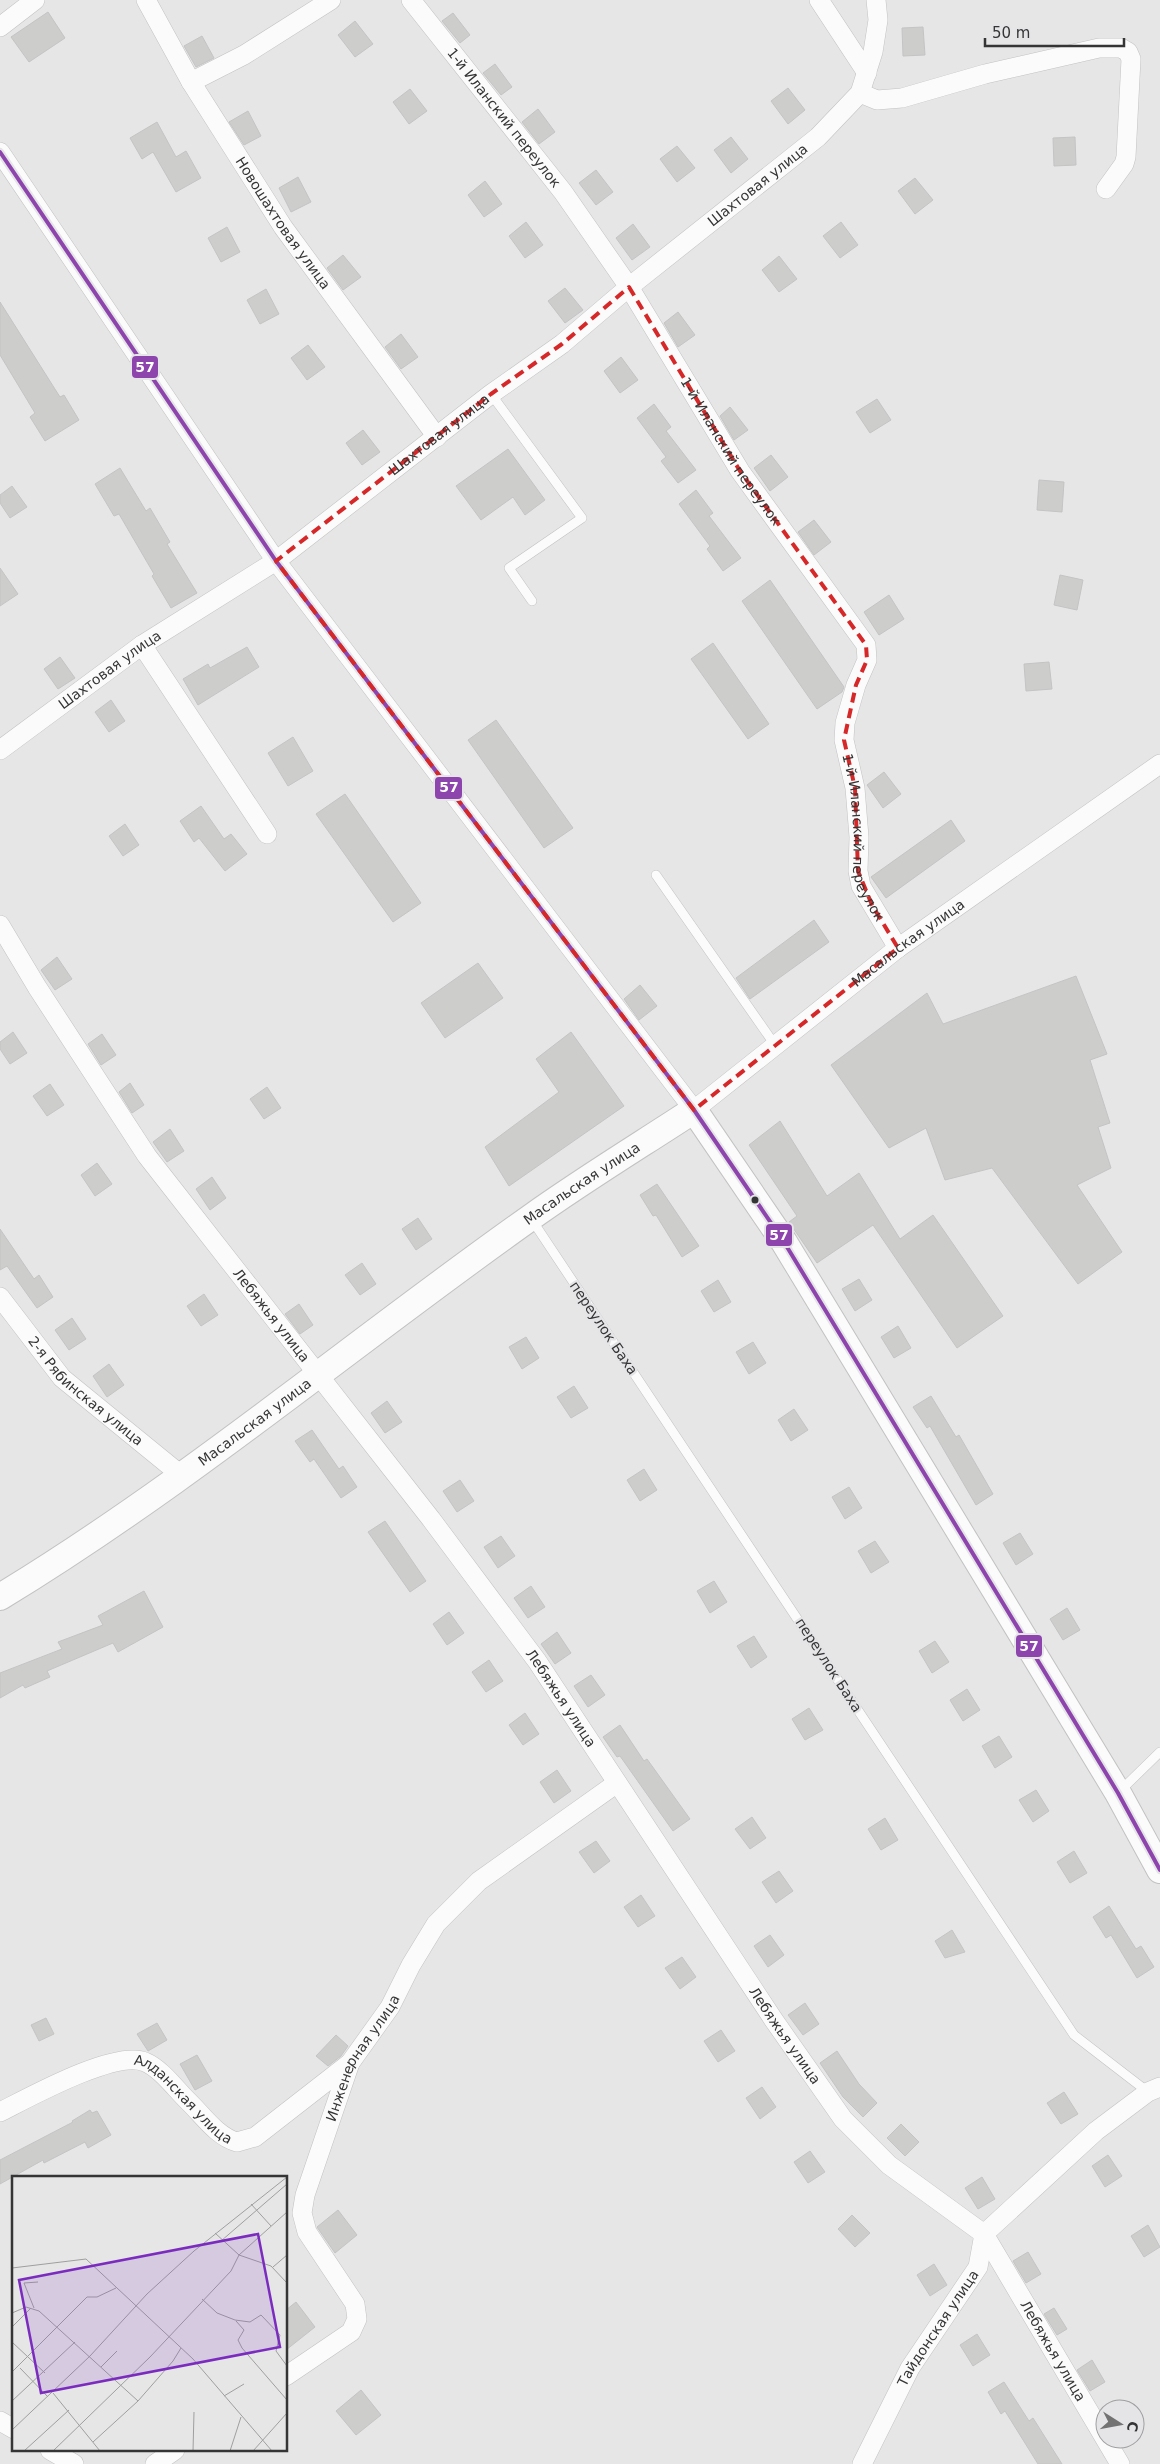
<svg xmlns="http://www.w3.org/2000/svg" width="1160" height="2464" viewBox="0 0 1160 2464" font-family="'DejaVu Sans',sans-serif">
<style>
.building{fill:#cdcdcc;stroke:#c4c4c4}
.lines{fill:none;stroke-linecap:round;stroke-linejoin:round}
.lane-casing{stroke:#c2c2c3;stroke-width:10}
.street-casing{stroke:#c2c2c3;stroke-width:20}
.secondary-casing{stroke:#c2c2c3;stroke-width:28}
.lane{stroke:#fbfbfb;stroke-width:9}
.street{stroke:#fbfbfb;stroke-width:19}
.secondary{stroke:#fbfbfb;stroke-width:26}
.bus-1-casing{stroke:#e5e5e8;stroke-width:8}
.bus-1{stroke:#8e44ad;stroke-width:4}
.marked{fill:none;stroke:#d62828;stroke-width:4;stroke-dasharray:10 6;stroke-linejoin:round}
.bus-dot{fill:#353536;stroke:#e5e5e8;stroke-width:2}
.labels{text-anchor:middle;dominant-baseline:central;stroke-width:4.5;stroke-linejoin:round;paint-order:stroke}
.street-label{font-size:14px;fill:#353536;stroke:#e5e5e8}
.inset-road{fill:none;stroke:#9f9fa0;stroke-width:1}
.view{fill:#7b2cbf;fill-opacity:0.15;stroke:#7b2cbf;stroke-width:2.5}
.inset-edge{fill:none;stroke:#353536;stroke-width:2.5}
.line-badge{stroke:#e5e5e8;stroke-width:2}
.badge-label{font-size:14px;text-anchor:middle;font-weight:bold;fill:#fff}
</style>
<rect width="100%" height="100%" fill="#e6e6e7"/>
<!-- building -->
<g class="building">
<path d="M48,12L65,38L29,62L11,37Z"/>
<path d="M453,13L470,35L460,43L442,21Z"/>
<path d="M355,21L373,44L355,57L338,35Z"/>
<path d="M923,27L925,55L903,56L902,28Z"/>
<path d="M202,36L214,58L196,67L184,46Z"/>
<path d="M495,64L512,87L501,95L483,73Z"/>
<path d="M788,88L805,110L788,124L771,101Z"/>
<path d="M410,89L427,111L409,124L393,102Z"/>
<path d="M538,109L555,132L539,144L522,122Z"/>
<path d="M248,111L261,136L244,145L229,122Z"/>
<path d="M157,122L176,157L186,151L201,178L176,192L153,152L142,159L130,138Z"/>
<path d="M731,137L748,159L731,173L714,150Z"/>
<path d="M1075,137L1076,165L1054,166L1053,138Z"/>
<path d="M677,146L695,168L677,182L660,159Z"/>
<path d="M596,170L613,192L596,205L579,183Z"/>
<path d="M298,177L311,202L291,212L279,188Z"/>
<path d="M915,178L933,200L915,214L898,191Z"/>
<path d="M485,181L502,204L484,217L468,195Z"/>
<path d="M526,222L543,245L525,258L509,236Z"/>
<path d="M841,222L858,245L840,258L823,236Z"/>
<path d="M633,224L650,247L632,260L616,238Z"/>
<path d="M227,227L240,252L221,262L208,238Z"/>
<path d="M343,255L361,277L343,290L327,268Z"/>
<path d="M779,256L797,279L779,292L762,270Z"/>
<path d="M565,288L583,310L565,323L548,301Z"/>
<path d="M266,289L279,314L260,324L247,300Z"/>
<path d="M0,302L60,397L64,395L79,420L45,441L30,417L35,413L0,355Z"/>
<path d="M678,312L695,335L678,347L664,323Z"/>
<path d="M401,334L418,357L401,369L385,347Z"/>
<path d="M308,345L325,367L307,380L291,358Z"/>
<path d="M621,357L638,380L620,393L604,371Z"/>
<path d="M877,399L891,420L870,433L856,412Z"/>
<path d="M654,404L671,427L666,431L696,470L678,483L661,461L666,457L637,418Z"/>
<path d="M730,407L748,430L734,440L720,416Z"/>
<path d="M363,430L380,452L362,465L346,443Z"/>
<path d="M508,449L545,500L525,515L513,497L481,520L456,486Z"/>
<path d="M771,455L788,477L770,491L754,468Z"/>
<path d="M120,468L146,511L150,508L170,542L167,544L197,593L171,608L152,576L154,574L119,514L114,516L95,484Z"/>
<path d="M1039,480L1064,482L1062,512L1037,510Z"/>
<path d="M12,486L27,507L10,518L0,503V495Z"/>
<path d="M696,490L713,513L709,516L741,558L723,571L707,549L710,546L679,504Z"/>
<path d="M814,520L831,542L814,555L798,532Z"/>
<path d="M0,568L18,594L0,606Z"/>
<path d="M1060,575L1083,580L1077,610L1054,605Z"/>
<path d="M770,580L844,687L842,692L817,709L742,601Z"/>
<path d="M889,595L904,619L879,635L864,612Z"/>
<path d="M713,643L769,724L748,739L691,659Z"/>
<path d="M247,647L259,667L198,705L183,679L208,664L210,668Z"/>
<path d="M60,657L75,678L58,689L44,669Z"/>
<path d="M1049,662L1052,689L1026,691L1024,664Z"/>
<path d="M111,700L125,721L109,732L95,712Z"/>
<path d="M496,720L573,828L544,848L468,740Z"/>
<path d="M293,737L313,771L288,786L268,753Z"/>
<path d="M884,772L901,794L883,808L867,785Z"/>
<path d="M345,794L421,903L393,922L316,814Z"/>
<path d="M201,806L224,839L231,834L247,854L225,871L199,838L194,842L180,821Z"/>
<path d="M951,820L965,841L886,898L871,877Z"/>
<path d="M125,824L139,845L123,856L109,836Z"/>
<path d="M814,920L829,942L750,999L736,978Z"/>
<path d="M57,957L72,979L55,990L41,970Z"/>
<path d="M478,963L503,998L445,1038L421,1003Z"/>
<path d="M1076,976L1107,1054L1090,1060L1110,1123L1098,1127L1111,1168L1077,1185L1122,1252L1078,1284L992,1168L945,1180L926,1128L889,1148L831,1065L927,993L943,1024Z"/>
<path d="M640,985L657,1006L639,1020L624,999Z"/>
<path d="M13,1032L27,1053L10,1064L0,1049V1042Z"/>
<path d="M571,1032L624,1106L509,1186L485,1147L559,1092L536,1059Z"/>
<path d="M102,1034L116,1055L101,1065L88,1044Z"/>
<path d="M130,1083L144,1105L132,1113L119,1092Z"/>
<path d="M50,1084L64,1105L47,1116L33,1096Z"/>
<path d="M267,1087L281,1108L264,1119L250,1099Z"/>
<path d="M780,1121L827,1196L859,1173L900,1239L933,1215L1003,1316L957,1348L873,1225L817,1263L789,1222L797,1216L749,1145Z"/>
<path d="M170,1129L184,1151L167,1162L153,1142Z"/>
<path d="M97,1163L112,1184L95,1196L81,1175Z"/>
<path d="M212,1177L226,1198L210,1210L196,1189Z"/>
<path d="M657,1184L699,1246L682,1257L656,1215L653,1216L640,1195Z"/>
<path d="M418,1218L432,1239L416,1250L402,1229Z"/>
<path d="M0,1229L34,1279L39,1275L53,1297L37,1308L7,1266L0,1270Z"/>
<path d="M362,1263L376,1284L360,1295L345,1275Z"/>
<path d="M859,1279L872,1300L855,1311L842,1289Z"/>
<path d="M718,1280L731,1302L714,1312L701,1291Z"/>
<path d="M204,1294L218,1315L201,1326L187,1306Z"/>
<path d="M299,1304L313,1325L300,1334L285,1314Z"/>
<path d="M72,1318L86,1339L69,1350L55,1330Z"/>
<path d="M898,1326L911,1348L894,1358L881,1337Z"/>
<path d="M526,1337L539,1358L522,1369L509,1347Z"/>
<path d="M753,1342L766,1363L749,1374L736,1352Z"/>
<path d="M109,1364L124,1385L107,1397L93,1376Z"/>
<path d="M574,1386L588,1408L571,1418L557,1397Z"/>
<path d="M931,1396L956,1437L959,1435L993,1494L976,1505L930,1426L927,1428L913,1407Z"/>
<path d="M387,1401L402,1422L385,1433L371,1413Z"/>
<path d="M794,1409L808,1430L791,1441L778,1420Z"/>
<path d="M312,1430L339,1469L343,1466L357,1487L341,1498L314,1459L310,1462L295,1441Z"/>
<path d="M644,1469L657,1490L640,1501L627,1480Z"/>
<path d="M460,1480L474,1501L457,1512L443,1491Z"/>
<path d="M849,1487L862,1508L845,1519L832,1497Z"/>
<path d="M385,1521L426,1581L410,1592L368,1532Z"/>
<path d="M1020,1533L1033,1554L1016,1565L1003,1543Z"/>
<path d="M501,1536L515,1556L498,1568L484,1547Z"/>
<path d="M875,1541L889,1562L871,1573L858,1551Z"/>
<path d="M714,1581L727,1602L710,1613L697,1591Z"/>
<path d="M531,1586L545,1607L528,1618L514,1598Z"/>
<path d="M144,1591L163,1627L118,1652L113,1643L47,1671L50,1677L25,1688L23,1685L0,1698V1673L62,1649L58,1642L103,1625L98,1616Z"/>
<path d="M1067,1608L1080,1630L1063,1640L1050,1619Z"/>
<path d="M449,1612L464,1633L447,1645L433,1624Z"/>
<path d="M557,1632L571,1653L555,1664L541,1644Z"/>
<path d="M754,1636L767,1657L751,1668L737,1646Z"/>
<path d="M935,1641L949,1662L932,1673L919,1651Z"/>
<path d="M489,1660L503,1681L486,1692L472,1672Z"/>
<path d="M591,1675L605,1695L588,1707L574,1686Z"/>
<path d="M967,1689L980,1710L963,1721L950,1700Z"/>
<path d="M809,1708L823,1730L805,1740L792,1719Z"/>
<path d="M525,1713L539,1734L523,1745L509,1725Z"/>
<path d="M620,1725L644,1761L647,1759L690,1819L673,1831L620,1756L617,1757L603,1737Z"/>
<path d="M999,1736L1012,1757L995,1768L982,1746Z"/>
<path d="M557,1770L571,1791L554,1803L540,1782Z"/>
<path d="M1036,1790L1049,1811L1033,1822L1019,1800Z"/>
<path d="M752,1817L766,1838L750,1849L735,1829Z"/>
<path d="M885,1818L898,1840L881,1850L868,1829Z"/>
<path d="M596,1841L610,1861L594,1873L579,1852Z"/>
<path d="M1074,1851L1087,1873L1070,1883L1057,1862Z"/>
<path d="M779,1871L793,1891L776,1903L762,1882Z"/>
<path d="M641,1895L655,1916L638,1927L624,1907Z"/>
<path d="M1109,1906L1136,1949L1141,1946L1154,1967L1137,1978L1111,1935L1106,1938L1093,1917Z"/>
<path d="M952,1930L965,1952L945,1958L935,1941Z"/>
<path d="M770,1935L784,1955L768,1967L754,1946Z"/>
<path d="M682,1957L696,1977L680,1989L665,1968Z"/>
<path d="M805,2003L819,2024L803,2035L788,2015Z"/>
<path d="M46,2018L54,2034L39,2041L31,2025Z"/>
<path d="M157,2023L167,2040L148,2051L137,2034Z"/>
<path d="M721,2030L735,2051L718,2062L704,2041Z"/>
<path d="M336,2035L348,2046L341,2056L328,2066L316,2056Z"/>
<path d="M837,2051L859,2084L877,2103L863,2117L843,2097L820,2063Z"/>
<path d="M197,2055L212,2081L195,2090L180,2064Z"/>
<path d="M762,2087L776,2107L760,2119L746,2098Z"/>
<path d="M1064,2092L1078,2114L1061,2124L1047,2103Z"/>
<path d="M90,2110L92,2113L97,2111L111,2135L88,2148L85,2142L44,2163L43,2160L0,2184V2160L73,2122L72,2121Z"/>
<path d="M901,2124L919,2142L905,2156L887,2138Z"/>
<path d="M810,2151L825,2172L808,2183L794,2162Z"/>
<path d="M1108,2155L1122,2176L1105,2187L1092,2166Z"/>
<path d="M982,2177L995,2199L978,2209L965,2188Z"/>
<path d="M338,2210L357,2235L335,2253L317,2227Z"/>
<path d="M852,2215L870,2233L855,2247L838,2229Z"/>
<path d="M1148,2225L1160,2247L1144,2257L1131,2236Z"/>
<path d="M1028,2252L1041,2274L1026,2283L1013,2261Z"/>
<path d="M934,2264L947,2285L930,2296L917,2275Z"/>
<path d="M296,2302L315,2327L286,2350V2310Z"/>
<path d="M1054,2308L1067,2329L1057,2335L1044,2314Z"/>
<path d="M977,2334L990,2355L973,2366L960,2345Z"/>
<path d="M1092,2360L1105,2382L1090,2391L1077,2370Z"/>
<path d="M1004,2382L1029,2421L1033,2418L1062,2464H1038L1005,2411L1001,2414L988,2392Z"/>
<path d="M361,2390L381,2415L356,2435L336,2411Z"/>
</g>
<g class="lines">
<defs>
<g id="lane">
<path d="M491,394L582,518L509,568L532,601"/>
<path d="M656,875L775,1045"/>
<path d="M532,1220L1074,2035L1148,2092"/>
<path d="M1120,1791L1160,1752"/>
</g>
<g id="street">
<path id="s1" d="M146,0L191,82L283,227L437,437"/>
<path id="s2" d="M411,0L563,192L629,287L740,471L866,645L867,660L856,685L845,723L844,740L855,788L859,837L858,871L861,886L898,948"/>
<path d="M819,0L867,73"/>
<path d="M0,27L35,0"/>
<path d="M191,82L244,55L331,0"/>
<path d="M860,93L877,100L902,98L985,74L1099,48H1121L1128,52L1131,59L1126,157L1124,164L1106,189"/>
<path id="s3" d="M0,152L276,561L694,1110L898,948L1160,764"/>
<path d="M142,645L267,834"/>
<path id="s4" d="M0,750L142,645L276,561L491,394L562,344L629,287L818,137L860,93L873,52L878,20L876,0"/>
<path id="s5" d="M0,925L37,987L147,1156L431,1519L537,1661L773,2019L843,2119L889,2165L984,2234L1120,2464"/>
<path id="s6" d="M0,1297L62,1378L181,1475"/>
<path id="s7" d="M0,2112C28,2098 116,2049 145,2062C162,2069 177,2091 190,2103C204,2117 218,2137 237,2142L255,2137L350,2063"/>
<path id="s8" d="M286,2376L351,2332L357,2319L355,2304L307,2232L302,2213L305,2195L350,2063L390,2007L411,1965L436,1924L479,1881L617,1783"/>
<path d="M0,2421L14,2429"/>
<path d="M50,2450L74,2464"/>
<path d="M155,2464L175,2450"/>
<path id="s9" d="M862,2464L910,2368L978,2267L984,2234L1096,2131L1148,2092L1160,2087"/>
</g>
<g id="secondary">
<path id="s10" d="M0,1597C186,1484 353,1343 530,1218C583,1180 639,1146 694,1110L784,1242L1118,1793L1160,1870"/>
</g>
</defs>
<!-- lane casing -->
<use href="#lane" class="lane-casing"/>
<!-- street casing -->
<use href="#street" class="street-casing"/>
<!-- secondary casing -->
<use href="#secondary" class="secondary-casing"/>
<!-- lane -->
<use href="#lane" class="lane"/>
<!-- street -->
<use href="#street" class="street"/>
<!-- secondary -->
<use href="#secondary" class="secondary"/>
<defs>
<path id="bus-1" d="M0,152L276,561L694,1110L784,1242L1118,1793L1160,1870"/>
</defs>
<!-- bus-1 casing -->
<use href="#bus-1" class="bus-1-casing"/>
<!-- bus-1 -->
<use href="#bus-1" class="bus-1"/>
</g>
<!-- marked area -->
<path class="marked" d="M629,287L740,471L866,645L867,660L856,685L844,740L855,788L858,871L872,905L898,948L694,1110L276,561L491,394L562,344Z"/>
<!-- markers -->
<circle class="bus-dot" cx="755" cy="1200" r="4.5"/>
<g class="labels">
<!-- street labels -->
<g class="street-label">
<text stroke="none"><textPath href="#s2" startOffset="150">1-й Иланский переулок</textPath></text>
<text stroke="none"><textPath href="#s4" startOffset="946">Шахтовая улица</textPath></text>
<text stroke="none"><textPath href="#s1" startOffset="262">Новошахтовая улица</textPath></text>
<text stroke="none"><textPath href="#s4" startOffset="541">Шахтовая улица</textPath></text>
<text stroke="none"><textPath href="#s2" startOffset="554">1-й Иланский переулок</textPath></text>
<text stroke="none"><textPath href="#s4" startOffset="136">Шахтовая улица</textPath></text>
<text stroke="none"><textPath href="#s2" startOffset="990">1-й Иланский переулок</textPath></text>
<text stroke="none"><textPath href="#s3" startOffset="1455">Масальская улица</textPath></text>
<text stroke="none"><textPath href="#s10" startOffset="714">Масальская улица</textPath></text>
<text stroke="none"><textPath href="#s5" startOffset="476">Лебяжья улица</textPath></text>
<text transform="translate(604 1328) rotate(56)">переулок Баха</text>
<text stroke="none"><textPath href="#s6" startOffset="128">2-я Рябинская улица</textPath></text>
<text stroke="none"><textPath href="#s10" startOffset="309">Масальская улица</textPath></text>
<text transform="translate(829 1665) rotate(57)">переулок Баха</text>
<text stroke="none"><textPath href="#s5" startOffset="956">Лебяжья улица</textPath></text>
<text stroke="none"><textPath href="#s5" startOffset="1361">Лебяжья улица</textPath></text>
<text stroke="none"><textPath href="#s8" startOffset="382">Инженерная улица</textPath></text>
<text stroke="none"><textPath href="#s7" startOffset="209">Алданская улица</textPath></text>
<text stroke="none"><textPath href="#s9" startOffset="156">Тайдонская улица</textPath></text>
<text stroke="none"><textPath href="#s5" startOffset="1781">Лебяжья улица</textPath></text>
</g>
</g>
<!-- overview -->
<g transform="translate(12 2176)">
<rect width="275" height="275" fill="#e6e6e7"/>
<path class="inset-road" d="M239,28L259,50M203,57L227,79L259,90L275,107M209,65L275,8M261,91L275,79M0,92L74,83L181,183L260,275M190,123L205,137L223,144L238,146L249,139L268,159L264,175L275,190M22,132L12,107L26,106M0,137L14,131L27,135L126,225M224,145L232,154L226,164L230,172L275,224M0,151L19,132M0,166L33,197M89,191L105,175M8,192L36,221M0,196L75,121H85L104,112M41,217L88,275M212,220L232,208M0,225L63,166M0,254L78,180L135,118L182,75L275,1M81,266L126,225L161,185L169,172M12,275L57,234M41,275L138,181L219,95L227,79L275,36M181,275L182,236M218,275L229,241M241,275L275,237"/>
<path class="view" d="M246,58L268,171L29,217L7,104Z"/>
<rect width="275" height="275" class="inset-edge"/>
</g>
<g class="line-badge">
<rect x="131" y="355" width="28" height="24" rx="5" fill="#8e44ad"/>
<rect x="434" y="776" width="29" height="24" rx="5" fill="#8e44ad"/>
<rect x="765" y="1223" width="28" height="24" rx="5" fill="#8e44ad"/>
<rect x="1015" y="1634" width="28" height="24" rx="5" fill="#8e44ad"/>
</g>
<g class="badge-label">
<text x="145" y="372">57</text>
<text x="449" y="792">57</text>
<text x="779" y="1240">57</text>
<text x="1029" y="1651">57</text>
</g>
<!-- north arrow -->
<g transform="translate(1120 2424) rotate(101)"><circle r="24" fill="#e5e5e8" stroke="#9f9fa1"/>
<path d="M0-4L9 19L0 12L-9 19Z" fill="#737374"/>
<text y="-8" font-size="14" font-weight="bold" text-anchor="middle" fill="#353536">С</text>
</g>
<!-- scale -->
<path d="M985 38v8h139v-8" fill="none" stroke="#353536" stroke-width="2.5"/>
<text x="992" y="38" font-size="15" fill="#353536" stroke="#e5e5e8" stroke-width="4" paint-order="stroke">50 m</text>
</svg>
